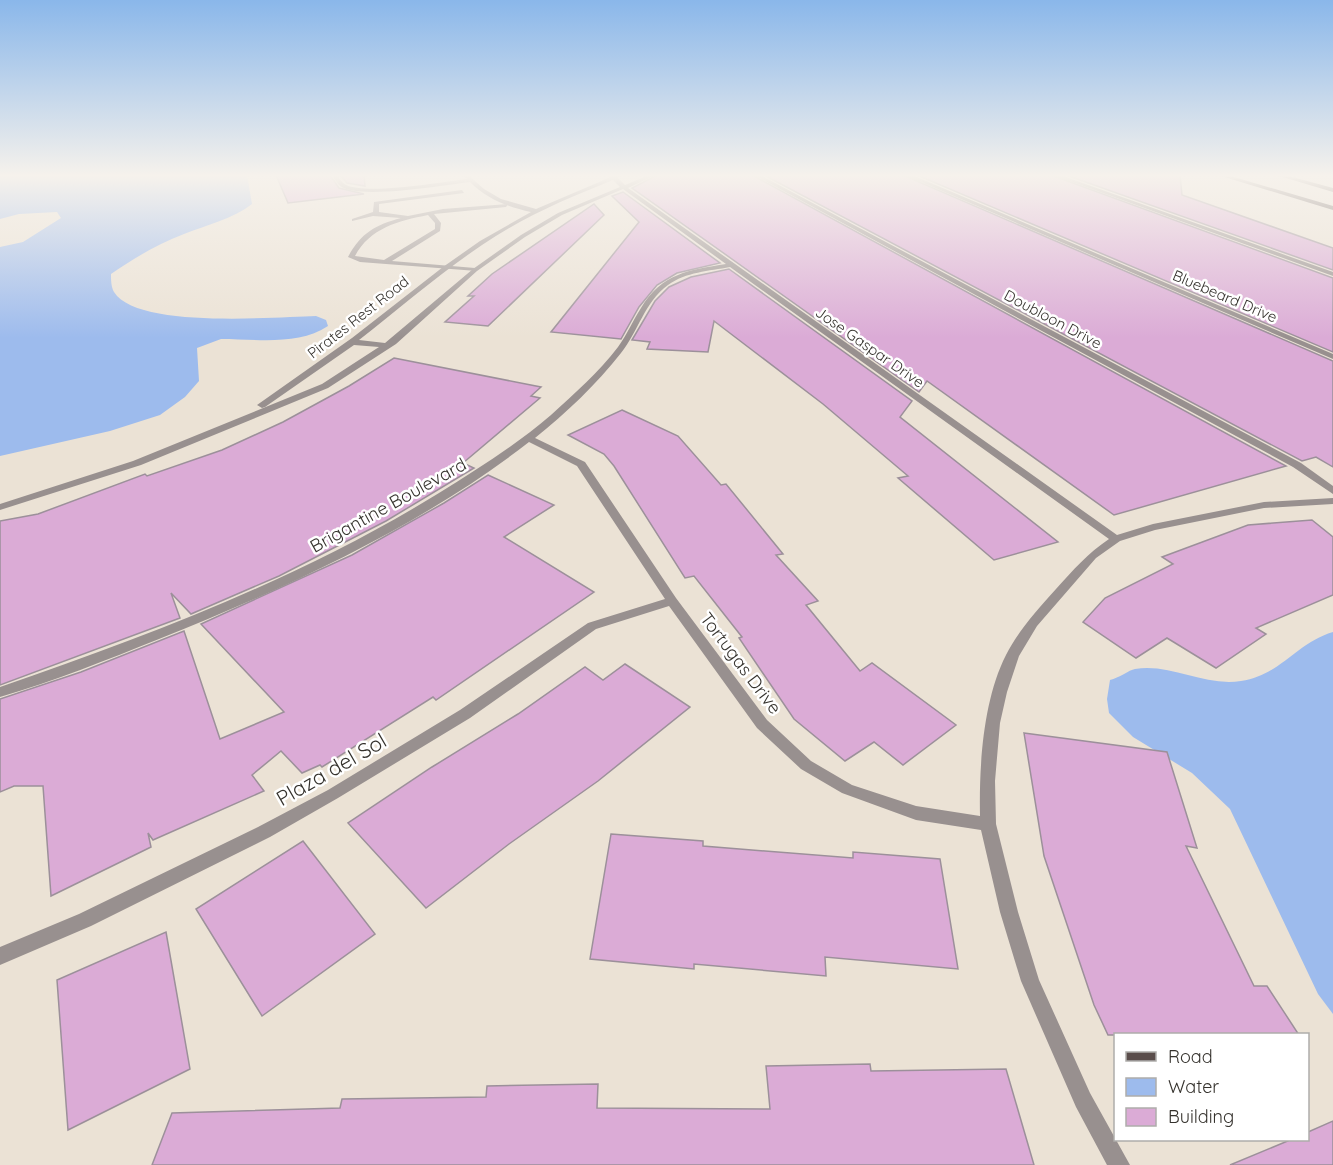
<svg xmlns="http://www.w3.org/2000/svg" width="1333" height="1165" viewBox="0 0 1333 1165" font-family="Quicksand,sans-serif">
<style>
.water{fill:#9dbbed}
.building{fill:#dbabd6;stroke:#9c909a;stroke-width:1.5}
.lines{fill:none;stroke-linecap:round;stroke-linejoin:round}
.service{fill:#98908f;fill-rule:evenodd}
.minor{fill:#98908f;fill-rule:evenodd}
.primary{fill:#5a4d4b;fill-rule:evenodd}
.labels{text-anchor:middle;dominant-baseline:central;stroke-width:5;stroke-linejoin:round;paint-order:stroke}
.far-street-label{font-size:15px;fill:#35322d;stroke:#fff}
.street-label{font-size:18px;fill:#35322d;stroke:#fff}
.near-street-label{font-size:21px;fill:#35322d;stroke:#fff}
</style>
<rect width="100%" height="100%" fill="#ebe2d5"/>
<!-- water -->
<g class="water">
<path d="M0,175H247L252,204C233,219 206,225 184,234C158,244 134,258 111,274C111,279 111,287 114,292C137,329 275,317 316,316L326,320L328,326C298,346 256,339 221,339L197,348L199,381L185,397L160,415L110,431L0,456V247L23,242L61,218L57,212L19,214L0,219Z"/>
<path d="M1333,632V1014L1318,994L1230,809L1192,773L1133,737L1109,713L1107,699L1110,680C1119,678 1129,670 1135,669C1171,663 1205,687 1241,681C1281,675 1296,643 1333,632Z"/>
</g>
<!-- building -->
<g class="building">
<path d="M276,175H330L339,188L364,194L288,203Z"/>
<path d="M340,175H364L365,186L347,183Z"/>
<path d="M657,175H752L1286,466L1114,515L927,381L919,392L632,188Z"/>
<path d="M764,175H903L1333,361V467L1316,457L1302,461Z"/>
<path d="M917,175H1051L1333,278V352Z"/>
<path d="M1066,175H1180L1182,195L1333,248V270Z"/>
<path d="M623,192L720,263L677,273L657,285L639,307L621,339L551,332L639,222L612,196Z"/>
<path d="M594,204L604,215L488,326L445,322L474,296H468L492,274Z"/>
<path d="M729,269L912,401L900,417L1058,542L994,560L898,478L908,476L823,404L714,321L708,352L647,349L650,342L632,340L655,301L669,287L691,277Z"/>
<path d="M394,358L541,387L531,396L540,398L463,463L474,468L386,521L279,576L191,614L171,593L180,618L0,685V521L38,514L145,474L147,476L222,450L283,422L349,386Z"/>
<path d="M622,410L678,436L721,485L726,484L783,554L776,555L818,601L806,605L860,671L872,663L956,725L903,765L874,742L845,761L794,719L739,638L742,637L694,576L685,578L614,466L604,454L568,435Z"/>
<path d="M488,475L554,505L504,537L594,592L436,700L433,697L322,767L320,765L302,773L281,751L252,775L264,791L153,840L148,833L151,847L51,896L43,786H14L0,792V699L81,672L184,631L220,739L284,712L201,624L352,555L444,503Z"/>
<path d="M1312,520L1333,537V595L1256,628L1266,634L1216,668L1167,638L1136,658L1083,622L1105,598L1173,564L1162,557L1248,525Z"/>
<path d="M625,664L690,707L598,781L509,844L426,908L348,823L432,767L518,714L585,667L603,680Z"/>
<path d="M1024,733L1167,752L1197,848L1186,846L1254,986H1267L1299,1035H1108L1094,1005L1044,856Z"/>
<path d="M611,834L703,841V846L853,858V852L940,859L958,969L825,957L826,976L694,964V969L590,959Z"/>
<path d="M303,841L375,934L262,1016L196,909Z"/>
<path d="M166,932L190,1069L68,1130L57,980Z"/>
<path d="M870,1064L871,1071L1006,1069L1034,1165H152L172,1113L340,1108L342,1099L486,1097L487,1086L598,1084L597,1108L770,1109L766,1066Z"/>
<path d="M1333,1121V1165H1230L1290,1140H1308V1132Z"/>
</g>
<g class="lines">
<!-- service -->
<path class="service" d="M462,190L464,193L379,204V212L408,216L443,209L508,204L506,207L434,214L441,223L440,231L392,261L475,268L477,269V271L360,262L348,257C361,233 375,225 401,218L373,216L352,221V219L373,212L374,202ZM428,215L435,223V229L384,260L355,256C370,228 398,221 428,215Z"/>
<!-- minor -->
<g class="minor">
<path d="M332,175H337C339,178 342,183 346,185C367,195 442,182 467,179L464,176L468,175L484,189L501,199L536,209L611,177L609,175H621L618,178L625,185L649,175H655L628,188L1117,535L1153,524L1264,502L1333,498V504L1264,508L1155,530L1120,541L1096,558L1037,626L1019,656L1007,692L1000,723L995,781L996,824L1018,912L1039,980L1090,1093L1130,1165H1107L1076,1107L1021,981L1000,912L981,830L916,820L842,793L801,769L757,728L669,606L596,629L470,718L338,798L270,837L91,926L0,965V947L79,914L258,827L328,790L460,710L588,623L665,599L577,466L529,442C420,527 286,588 159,639C107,660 54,681 0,697V687C151,635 303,577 439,493C478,469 516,445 551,415C574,394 599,372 618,347C627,335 633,320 641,308C662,273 689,270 726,264L623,189L562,215L525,237L477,271L396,344L328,388L141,465L0,510V504L133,461L322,384L379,347L354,345L265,407L262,408L257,405L352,338L443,267L480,241L531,212C508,207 487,199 470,182C444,185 359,200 340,186C337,183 334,178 332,175ZM613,180L620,187L558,213L521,235L473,269L385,343L359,340C400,308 439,274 482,245C523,217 568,198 613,180ZM730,267L1109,539C1088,553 1073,570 1056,589C1037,610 1019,630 1006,655C983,700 979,766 980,816L916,806L852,785L811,761L767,720L676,598L585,462L535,438C566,413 596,385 621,353C638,332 645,301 668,285C686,272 709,271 730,267Z"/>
<path d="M754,175H760L1301,463L1333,486V494L1293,467Z"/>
<path d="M905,175H912L1333,354V359Z"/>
<path d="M1053,175H1060L1333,272V276Z"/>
</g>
<!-- primary -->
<g class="primary">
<path d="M1218,175H1227L1333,206V210Z"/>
<path d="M1276,175H1285L1333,188V192Z"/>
</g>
</g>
<!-- sky -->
<linearGradient id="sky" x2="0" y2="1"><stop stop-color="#8ab7ea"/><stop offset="0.52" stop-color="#f6f2ec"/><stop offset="1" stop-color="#f6f2ec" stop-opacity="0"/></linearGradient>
<rect width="1333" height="338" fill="url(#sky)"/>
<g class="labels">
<!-- far-street labels -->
<g class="far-street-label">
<text transform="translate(1225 296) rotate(23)">Bluebeard Drive</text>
<text transform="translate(358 317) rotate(-38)">Pirates Rest Road</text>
<text transform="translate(1053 319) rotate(28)">Doubloon Drive</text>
<text transform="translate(870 347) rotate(35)">Jose Gaspar Drive</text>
</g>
<!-- street labels -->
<g class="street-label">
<text transform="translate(388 505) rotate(-29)">Brigantine Boulevard</text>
<text transform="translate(741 663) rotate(53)">Tortugas Drive</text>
</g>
<!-- near-street labels -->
<g class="near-street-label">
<text transform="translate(331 769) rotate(-30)">Plaza del Sol</text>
</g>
</g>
<!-- legend -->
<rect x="1114" y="1033" width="195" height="108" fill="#ffffff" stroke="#aeadab" stroke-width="1.5"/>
<rect x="1126" y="1052" width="30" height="9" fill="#5a4d4b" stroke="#aeadab" stroke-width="1.5"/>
<text x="1168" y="1063" font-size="18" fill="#35322d">Road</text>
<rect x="1126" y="1078" width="30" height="18" fill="#9dbbed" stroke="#aeadab" stroke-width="1.5"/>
<text x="1168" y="1093" font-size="18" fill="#35322d">Water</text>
<rect x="1126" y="1108" width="30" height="18" fill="#dbabd6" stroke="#aeadab" stroke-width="1.5"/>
<text x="1168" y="1123" font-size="18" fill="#35322d">Building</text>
</svg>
